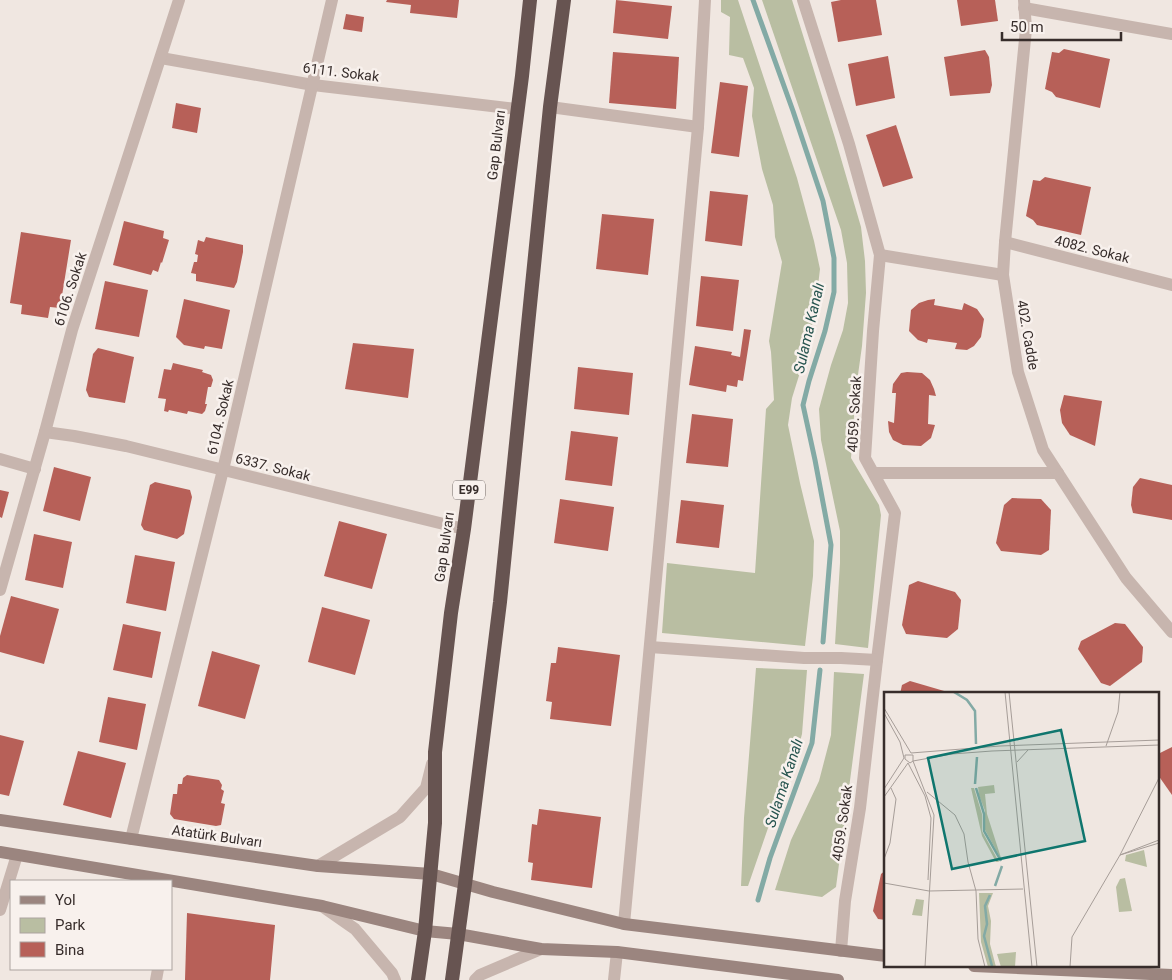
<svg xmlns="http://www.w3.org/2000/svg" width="1172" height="980" viewBox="0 0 1172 980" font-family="Roboto,sans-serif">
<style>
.green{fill:#b9bea2}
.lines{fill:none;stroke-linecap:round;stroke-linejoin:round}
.stream{stroke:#83aaa5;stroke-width:5}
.building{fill:#b76058}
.minor{stroke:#c7b5ae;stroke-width:12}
.tertiary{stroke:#c7b5ae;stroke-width:12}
.secondary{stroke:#9b857f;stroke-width:12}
.trunk{stroke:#675451;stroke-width:14}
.labels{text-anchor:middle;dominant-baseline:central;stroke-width:5;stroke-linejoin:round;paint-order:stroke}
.shield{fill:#f8f1ed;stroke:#716865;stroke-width:1}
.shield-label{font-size:12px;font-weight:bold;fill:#372d2b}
.street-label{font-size:14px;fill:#372d2b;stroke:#f8f1ed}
.water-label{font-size:15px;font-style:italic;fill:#26544f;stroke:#f8f1ed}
.inset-river{fill:none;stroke:#83aaa5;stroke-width:2.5}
.inset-road{fill:none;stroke:#a69d98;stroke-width:1}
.view{fill:#0f766e;fill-opacity:0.15;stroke:#0f766e;stroke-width:2.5}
.inset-edge{fill:none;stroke:#372d2b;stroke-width:2.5}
</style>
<rect width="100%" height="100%" fill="#f0e7e1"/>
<!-- green -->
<g class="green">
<path d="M721,0H738L797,178L814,241L820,269L815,311L807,350L792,398L788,425L800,483L814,541L813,576L805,646L662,633L667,563L755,573L766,409L774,400L771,352L769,341L782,262L775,237L773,205L762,169L752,116L754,88L743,58L729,55L730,17L721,12Z"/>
<path d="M762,0H792L835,138L861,227L865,261L866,293L862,346L856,389L851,458L879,505L881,515L868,648L835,644L840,563V531L821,440L819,409L831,365L843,330L848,303L847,263L841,230Z"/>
<path d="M756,668L807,670L802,734L793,768L777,802L748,886H741L744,818Z"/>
<path d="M834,672L864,674L836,887L822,897L775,890L791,840L819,781L831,735Z"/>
</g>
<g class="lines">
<!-- stream -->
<g class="stream">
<path d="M753,0L793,111L823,201L834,258V292L825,331L809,381L803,405L815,460L831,545L823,642"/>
<path d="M758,900L770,858L812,743L820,670"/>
</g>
</g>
<!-- building -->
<g class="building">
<path d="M387,0H459L457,18L410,13L411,5L386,2Z"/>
<path d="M616,0L672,6L668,39L613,33Z"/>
<path d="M841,0H876L882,35L838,42L831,2Z"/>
<path d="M957,0H995L998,21L961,26Z"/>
<path d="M346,14L364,17L362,32L343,29Z"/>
<path d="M1064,49L1110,59L1100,108L1056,97L1052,92L1045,89L1052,52L1059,53Z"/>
<path d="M985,50L989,57L992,85L990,93L950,96L944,57Z"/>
<path d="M613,52L679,57L676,109L609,103Z"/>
<path d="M888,56L895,98L856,106L848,64Z"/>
<path d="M720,82L748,86L739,157L711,153Z"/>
<path d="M176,103L201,108L197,133L172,128Z"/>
<path d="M896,125L913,178L883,187L866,135Z"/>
<path d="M1045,177L1091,187L1081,235L1037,225L1033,220L1026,216L1033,180L1040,181Z"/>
<path d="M710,191L748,195L742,246L705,241Z"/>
<path d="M602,214L654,219L648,275L596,269Z"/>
<path d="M124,221L164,231L163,238L169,240L162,263L161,262L158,272L153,270L151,275L113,265Z"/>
<path d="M21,232L71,240L60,308L50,307L48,318L21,314L22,305L10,303Z"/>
<path d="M206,237L243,245V252L237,282L234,288L196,281V274L191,273L194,262H197L198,255L195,254L198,240L204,242Z"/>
<path d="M701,276L739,280L733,331L696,326Z"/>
<path d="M105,281L148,290L139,337L95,329Z"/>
<path d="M184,299L230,310L222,349L205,346L204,349L184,345L176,337Z"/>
<path d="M935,299L934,305L962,310L964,303L977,309L984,319L981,337L974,346L967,350L955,349L957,343L928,339L927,343L918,340L909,331L911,310L919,303L928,300Z"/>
<path d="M744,329L751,330L743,381L738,380L737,387L727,385L726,392L689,385L695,346L732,352L731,355L740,357Z"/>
<path d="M353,343L414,349L408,398L345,389Z"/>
<path d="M98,348L134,357L125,403L89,397L86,390L93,354Z"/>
<path d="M173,363L203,370L202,372L211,375L213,380L211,387H208L205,404H207L205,411L202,414L188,411L187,414L169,410L168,412L164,411L166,399L158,398L164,369L171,370Z"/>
<path d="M578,367L633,373L629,415L574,409Z"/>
<path d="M907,372L922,373L930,380L934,389L936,396L929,395L928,424L935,425L931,438L921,446L903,445L893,440L889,432L888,421L894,423L896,393H892L893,384L901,373Z"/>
<path d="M1064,395L1102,401L1095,446L1070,435L1062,423L1060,410Z"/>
<path d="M692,414L733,419L728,467L686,463Z"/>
<path d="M571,431L618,437L612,486L565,480Z"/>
<path d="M54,467L91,477L80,521L43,511Z"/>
<path d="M1140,478L1172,485V520L1133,513L1131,505L1133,487Z"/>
<path d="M155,482L190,490L192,497L184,534L177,539L144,530L141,525L150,485Z"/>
<path d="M0,490L9,492L2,518L0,517Z"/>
<path d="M1012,498L1041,499L1051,510L1049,550L1041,555L1001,551L996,543L1004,505Z"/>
<path d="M560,499L614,507L608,551L554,543Z"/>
<path d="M681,500L724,505L719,548L676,543Z"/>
<path d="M339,521L387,534L372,589L324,576Z"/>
<path d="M34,534L72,542L63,588L25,580Z"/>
<path d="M135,555L175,562L166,611L126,603Z"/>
<path d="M918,581L955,592L961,600L958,629L947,638L906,634L902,625L909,585Z"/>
<path d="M11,596L59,609L44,664L0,652V636Z"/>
<path d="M322,607L370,620L355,675L308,662Z"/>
<path d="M1115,623L1125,624L1143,647L1142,662L1110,686L1101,683L1078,649L1081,641Z"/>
<path d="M123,624L161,632L152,678L113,670Z"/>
<path d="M558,647L620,655L611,726L550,719L552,702L546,701L551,663H556Z"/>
<path d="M212,651L260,665L245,719L198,706Z"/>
<path d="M910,681L951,693V694H900L902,685Z"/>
<path d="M108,697L146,704L137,750L99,742Z"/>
<path d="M0,735L24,741L9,796L0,794Z"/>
<path d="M1172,747V795L1158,775V754Z"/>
<path d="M78,751L126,763L111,818L63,805Z"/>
<path d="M187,775L219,780L222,785L221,789L224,791L221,803L225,804L221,825L216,826L174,819L170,814L173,794H177L178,784H182L183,778Z"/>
<path d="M539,809L601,817L592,888L531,880L533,863L528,862L532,824L537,825Z"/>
<path d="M886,870V920L878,919L873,911L881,874Z"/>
<path d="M187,913L275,925L270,980H185Z"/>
</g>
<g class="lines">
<!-- minor -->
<g class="minor">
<path d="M803,0L849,144L880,255L873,331L865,458L895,513L877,660L860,808L845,901L841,951"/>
<path d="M1024,8L1172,34"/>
<path d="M161,58L313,85L517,109"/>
<path d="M550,107L698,127"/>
<path d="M1005,242L1172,285"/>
<path d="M880,255L1003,275"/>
<path d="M45,432L74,436L126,446L464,529"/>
<path d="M0,459L35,469"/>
<path d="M874,473H1058"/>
<path d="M0,590L45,432L72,330L179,0"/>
<path d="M650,647L804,658H841L877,660"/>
<path d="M131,839L223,470L332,0"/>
<path d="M0,910L17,855"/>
<path d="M624,924L698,127L705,0"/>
<path d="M156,980L158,969"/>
<path d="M475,980L480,975L541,949"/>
<path d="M614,980L617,952"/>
</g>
<!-- tertiary -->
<g class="tertiary">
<path d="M1024,0L1026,29L1005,242L1003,275L1018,372L1043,450L1126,578L1172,632"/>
<path d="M318,866L400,817L426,788L432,764"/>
<path d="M322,906L355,929L392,973L395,980"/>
</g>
<!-- secondary -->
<g class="secondary">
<path d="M0,820L318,866L431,874L493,892L624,924L886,956"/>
<path d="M0,852L322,906L425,931L458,934L541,949L617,952L838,980"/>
<path d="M974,966L1172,975"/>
</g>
<!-- trunk -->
<g class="trunk">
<path d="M418,980L425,931L435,823V752L451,613L464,529L522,76L530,0"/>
<path d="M452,980L465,884L500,602L550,107L564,0"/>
</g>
</g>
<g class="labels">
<!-- shield labels -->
<rect class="shield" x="453" y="480.5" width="32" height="19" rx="4"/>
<g class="shield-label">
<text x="469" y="490">E99</text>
</g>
<!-- street labels -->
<g class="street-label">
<text transform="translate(341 72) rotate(7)">6111. Sokak</text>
<text transform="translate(496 145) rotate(-83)">Gap Bulvarı</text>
<text transform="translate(1092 249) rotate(14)">4082. Sokak</text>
<text transform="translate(70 289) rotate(-72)">6106. Sokak</text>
<text transform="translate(1028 335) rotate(80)">402. Cadde</text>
<text transform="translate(854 414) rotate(-87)">4059. Sokak</text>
<text transform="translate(220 417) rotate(-77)">6104. Sokak</text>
<text transform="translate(273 467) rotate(14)">6337. Sokak</text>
<text transform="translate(444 547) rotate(-82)">Gap Bulvarı</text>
<text transform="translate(842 823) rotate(-82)">4059. Sokak</text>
<text transform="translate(217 836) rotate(8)">Atatürk Bulvarı</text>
</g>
<!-- water labels -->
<g class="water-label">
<text transform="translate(809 328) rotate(-77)">Sulama Kanalı</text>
<text transform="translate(784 783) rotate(-72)">Sulama Kanalı</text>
</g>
</g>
<!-- overview -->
<g transform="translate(884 692)">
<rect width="275" height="275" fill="#f0e7e1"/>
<path d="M110,93L111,101L101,102L103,122L118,169L101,138V119L95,103L94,95ZM87,96H90L98,122V139L115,170H112L98,144ZM260,158L263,175L241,169L242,163ZM241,186L248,219L235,220L232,195L236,187ZM95,201H109L104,214L107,229L106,252L112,275H104L97,250ZM32,207L40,208L38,224L28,223ZM132,260L131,275H117L113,262Z" fill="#b9bea2"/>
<path class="inset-river" d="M70,0L83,8L91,19L92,52M91,92L93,65M92,96L100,122V139L117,169M111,194L118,174M106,203L101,214L103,232L100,244L108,274"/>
<path class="inset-road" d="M121,0L148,275M125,0L153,275M0,16L27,61L116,54L275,48M0,21L16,50L20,66L0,97M222,54L234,20L236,0M133,70L144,58M43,100L71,123L80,142L84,170L92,199L94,247L101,275M0,105L24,71L41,104L47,126L44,188M275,148L236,163L275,151M0,167L6,151L12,107L7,96M0,191L45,199L139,197M41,275L50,123L29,69V63H21V67L26,71L29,69L68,62L108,59L275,53M186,275L188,245L236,163L275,86"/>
<path class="view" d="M177,38L201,149L68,177L44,66Z"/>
<rect width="275" height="275" class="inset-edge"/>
</g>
<!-- legend -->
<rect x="10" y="880" width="162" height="90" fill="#f8f1ed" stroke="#aba39f"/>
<rect x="20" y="896" width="25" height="8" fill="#9b857f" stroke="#aba39f"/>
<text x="55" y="905" font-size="15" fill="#372d2b">Yol</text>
<rect x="20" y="918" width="25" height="15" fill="#b9bea2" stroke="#aba39f"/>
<text x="55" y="930" font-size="15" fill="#372d2b">Park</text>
<rect x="20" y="942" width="25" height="15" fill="#b76058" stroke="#aba39f"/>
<text x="55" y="955" font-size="15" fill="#372d2b">Bina</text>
<!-- scale -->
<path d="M1002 32v8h119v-8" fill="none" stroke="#372d2b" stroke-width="2.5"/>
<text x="1010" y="32" font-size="15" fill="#372d2b" stroke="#f8f1ed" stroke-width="4" paint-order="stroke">50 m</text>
</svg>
